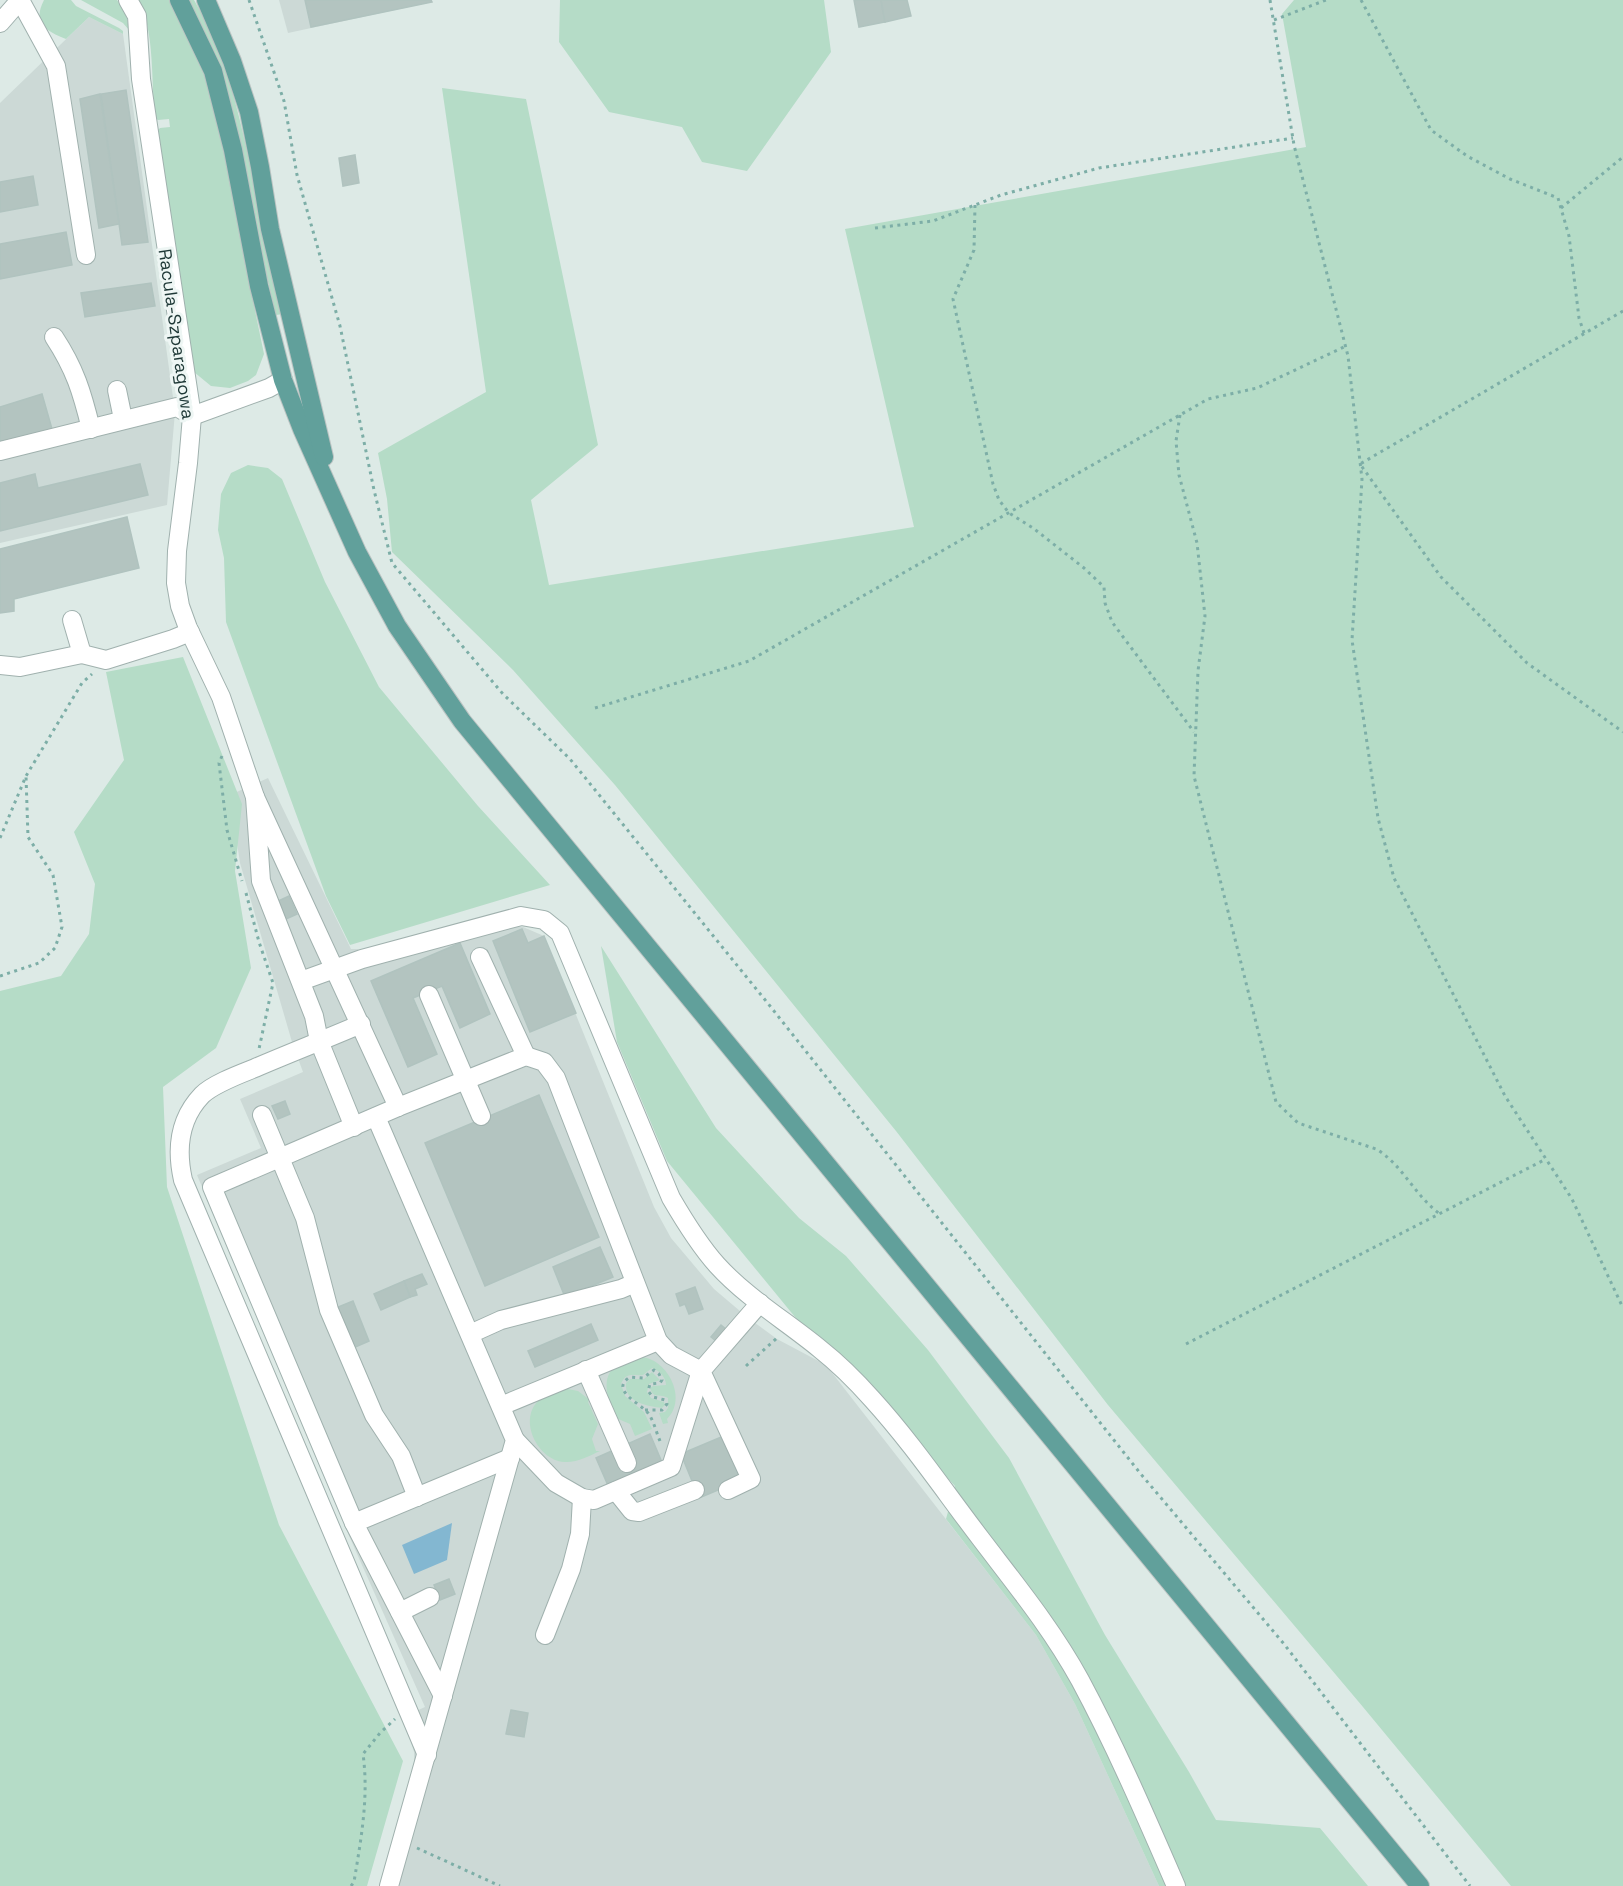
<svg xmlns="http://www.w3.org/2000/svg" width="1623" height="1886" viewBox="0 0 1623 1886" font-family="'Space Grotesk',sans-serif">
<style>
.built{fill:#ccd9d6}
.green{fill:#b5dcc7}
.water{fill:#83b7d1}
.building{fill:#b3c4c0;stroke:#b0c3bf;stroke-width:1.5}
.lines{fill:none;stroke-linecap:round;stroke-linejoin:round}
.minor-casing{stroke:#a0b1ae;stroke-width:20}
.major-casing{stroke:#bcc4c3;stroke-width:20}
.path{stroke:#7daea7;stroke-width:3;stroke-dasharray:3 4.5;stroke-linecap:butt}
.minor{stroke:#fff;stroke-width:18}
.major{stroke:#61a09b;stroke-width:18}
.labels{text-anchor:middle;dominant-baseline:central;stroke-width:6;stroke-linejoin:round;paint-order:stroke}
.street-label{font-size:18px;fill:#1f3937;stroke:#eef6f4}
</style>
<rect width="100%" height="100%" fill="#ddeae6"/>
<!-- built -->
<g class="built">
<path d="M279,0H431L432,2L288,33Z"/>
<path d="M89,17L123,34L175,412L167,505L0,543V103Z"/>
<path d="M268,778L351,949H358L365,968L506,927H523L544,936L654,1207L671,1238L714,1289L747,1317L777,1339L826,1365L1036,1635L1075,1704L1159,1886H379L414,1763V1752L411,1742L401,1718L425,1707L350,1538L197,1175L261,1148L240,1099L303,1072L292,1042L240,863L230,795Z"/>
</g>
<!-- green -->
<g class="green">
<path d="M44,0H71L76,6L119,28L123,31V34L89,17L66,39C46,31 32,23 44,0Z"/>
<path d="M81,0H117L126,13L129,30L123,23Z"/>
<path d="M139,0H171L210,85L241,227L252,296L264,354L256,375L248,381L230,388L211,386L194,372L157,131L160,128L170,127L169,119L158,120L155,118C151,82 155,33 139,0Z"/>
<path d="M185,0H194C226,54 239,113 252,174C262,221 273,267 283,314L276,315L264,265Z"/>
<path d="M560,0H824L831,52L747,171L702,162L682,127L609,112L559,42Z"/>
<path d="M1294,0H1623V1886H1511L1363,1707L1108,1405L896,1131L615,785L513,670L392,552L387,499L378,453L486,392L442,88L526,99L598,445L531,500L549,585L914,527L845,229L1306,147L1282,14Z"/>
<path d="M248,465L268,468L282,479L325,582L379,687L478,806L550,885L350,945L326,896L226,622L224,558L218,530L221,494L231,473Z"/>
<path d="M183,657L242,804L235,871L251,968L216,1048L163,1087L167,1187L279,1525L403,1761L367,1886H0V991L61,976L89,934L95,884L74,832L124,760L106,672Z"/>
<path d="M601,946L716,1128L799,1218L846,1256L928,1350L1009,1458L1105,1635L1189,1772L1216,1820L1320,1828L1368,1886H1159L1075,1704L1036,1635L946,1519L955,1486L795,1317L667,1161L617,1042Z"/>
<path d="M642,1357C668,1360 688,1399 667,1419L668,1423L663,1424L659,1413L665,1412L668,1408V1398C660,1393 654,1400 650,1388L653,1386L666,1385C666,1377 659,1370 652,1368L643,1375C632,1376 626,1372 621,1384L625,1396L644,1412L652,1429L635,1436L630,1424L616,1418C609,1402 598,1377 618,1364C624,1360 635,1359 642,1357Z"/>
<path d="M652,1372L660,1380L649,1384L647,1392L651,1398L664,1402L665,1405L662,1408C647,1406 624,1402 626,1383L630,1379H644Z"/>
<path d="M563,1388L578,1391L590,1400L588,1402L598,1424L592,1439L596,1451H600C589,1456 577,1463 564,1462C538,1460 518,1421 538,1401C544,1395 555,1392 563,1388Z"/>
</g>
<!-- water -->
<path class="water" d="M452,1523L447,1560L414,1574L402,1545Z"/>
<!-- building -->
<g class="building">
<path d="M305,0H431L432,2L311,27Z"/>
<path d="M854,0H881L885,22L859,27Z"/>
<path d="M881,0H907L911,16L885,22Z"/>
<path d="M126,90L148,242L122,245L101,94Z"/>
<path d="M100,94L119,224L99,228L80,99Z"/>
<path d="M355,155L359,183L343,186L339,158Z"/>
<path d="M33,176L38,205L0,212V182Z"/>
<path d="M66,232L72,265L0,279V244Z"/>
<path d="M151,283L155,306L85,317L81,293Z"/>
<path d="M42,394L52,429L0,445V407Z"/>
<path d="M140,464L148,495L0,531V483L35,474L38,488Z"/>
<path d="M127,517L139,568L14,599V611L0,613V549Z"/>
<path d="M289,896L297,914L286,919L278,901Z"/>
<path d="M522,929L528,943L544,936L576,1013L530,1032L493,941Z"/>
<path d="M460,943L490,1014L460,1028L442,986L413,998L437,1054L408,1067L371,981Z"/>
<path d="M539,1095L599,1237L485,1286L425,1143Z"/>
<path d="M285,1101L290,1114L278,1119L272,1106Z"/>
<path d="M600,1247L613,1277L565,1297L553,1267Z"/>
<path d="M422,1274L427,1284L415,1289L417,1295L410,1297L404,1281Z"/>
<path d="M404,1281L410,1297L381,1310L374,1294Z"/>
<path d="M695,1287L703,1309L689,1314L685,1304L680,1306L676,1294Z"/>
<path d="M353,1301L369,1341L353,1348L336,1308Z"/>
<path d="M591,1324L598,1340L535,1367L528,1351Z"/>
<path d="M721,1325L726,1329L716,1341L711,1337Z"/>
<path d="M650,1434L664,1467L610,1490L596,1458Z"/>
<path d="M726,1435L744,1479L699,1498L681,1454Z"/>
<path d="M449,1579L455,1594L440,1600L434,1585Z"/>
<path d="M511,1710L528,1713L524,1737L506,1734Z"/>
</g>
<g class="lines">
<defs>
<g id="minor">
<path d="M20,0L56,66L86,255"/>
<path d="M128,0L137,16L141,79L192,416L188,463L177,551L176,583L180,606L188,628L221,697L255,797"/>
<path d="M0,23L20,0"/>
<path d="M54,337C75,369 82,392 91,429"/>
<path d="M117,390L123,419"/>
<path d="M0,451L177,407L192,416L269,388L283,380"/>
<path d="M72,620L82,654L106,660L173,639L190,632"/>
<path d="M0,665L20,667L82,654"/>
<path d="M480,957L526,1056"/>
<path d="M301,981L362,959L521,916L544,920L560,933L671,1198C685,1222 699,1245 717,1265C747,1298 786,1321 820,1349C839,1364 856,1381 872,1399C912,1443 945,1492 981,1539C1016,1585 1052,1629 1080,1680C1116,1747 1146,1817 1176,1886"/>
<path d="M429,995L481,1116"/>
<path d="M361,1024C326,1039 290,1053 255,1068C240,1074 213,1084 202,1095C179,1119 176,1149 183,1180L427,1755"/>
<path d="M262,1115L305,1218L329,1310L374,1415L401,1456L417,1497"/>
<path d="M376,1117L515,1440L389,1886"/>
<path d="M354,1127L319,1041L314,1016L261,881L255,797L398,1107"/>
<path d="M470,1334L501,1320L621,1289L635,1283"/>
<path d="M586,1370L627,1463"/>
<path d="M501,1406L658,1341"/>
<path d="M728,1490L751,1479L701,1371L760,1303"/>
<path d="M616,1491L632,1511L639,1512L695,1490"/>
<path d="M354,1523L212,1187L398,1107L526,1056L544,1062L556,1078L658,1341L671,1355L701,1371L671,1467L594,1500L582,1498L556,1483L515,1440"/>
<path d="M400,1612L430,1597"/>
<path d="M545,1635L571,1569L580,1534L582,1498"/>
<path d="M443,1696L354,1523L510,1458"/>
</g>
<g id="major">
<path d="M179,0L213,71L233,150L259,286L283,380L302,429L357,552L397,626L462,721L508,777L1420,1886"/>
<path d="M206,0L232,61L249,112L260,167L270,229L324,457"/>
</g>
</defs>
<!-- minor casing -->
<use href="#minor" class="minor-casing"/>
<!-- major casing -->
<use href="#major" class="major-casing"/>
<!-- path -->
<g class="path">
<path d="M249,0L284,101L297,175L340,326L374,490L392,563L503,694L570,759L770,1006L1140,1473L1284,1644L1470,1886"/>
<path d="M1270,0L1294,145L1348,356L1362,479L1352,640L1378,818L1394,878L1505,1096L1572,1199L1623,1308"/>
<path d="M1361,0L1431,130L1467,156L1510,179L1558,198L1569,236L1579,318L1584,333"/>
<path d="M1274,20L1326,0"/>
<path d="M975,205L974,250L953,299L993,484L999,500L1009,513L1033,528L1084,568L1104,587L1105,603L1112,622L1194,732"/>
<path d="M1561,208L1623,157"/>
<path d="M875,228L933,221L1001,195L1099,168L1293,138"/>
<path d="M1623,311L1360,464L1441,577L1527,663L1623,732"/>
<path d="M1180,415L1176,441L1179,475L1197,543L1205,616L1198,671L1194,776L1276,1102L1298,1123L1376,1149C1402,1164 1415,1196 1440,1214"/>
<path d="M595,708L749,661L1208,399L1257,388L1346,346"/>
<path d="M222,756L219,763L227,830L242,881"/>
<path d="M0,838L26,776L82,683L92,674"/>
<path d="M246,893L259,942L273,983L259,1049"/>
<path d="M0,976L39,963L55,948L62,927L53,875L28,837L26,776"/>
<path d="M1186,1344L1546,1159"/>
<path d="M746,1366L778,1337"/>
<path d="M645,1410H662L667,1404L665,1400L653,1397L648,1391L650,1384L660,1383L662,1380L659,1374L654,1370L643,1378L630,1377C609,1390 640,1403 648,1413C654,1421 656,1432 660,1441"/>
<path d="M417,1848L500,1886"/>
<path d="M351,1886L354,1882C361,1839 369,1797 363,1754L380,1733L395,1719"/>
</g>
<!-- minor -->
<use href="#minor" class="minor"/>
<!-- major -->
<use href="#major" class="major"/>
</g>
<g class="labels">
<!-- street labels -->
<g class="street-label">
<text transform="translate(177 334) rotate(82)">Racula-Szparagowa</text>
</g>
</g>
</svg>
